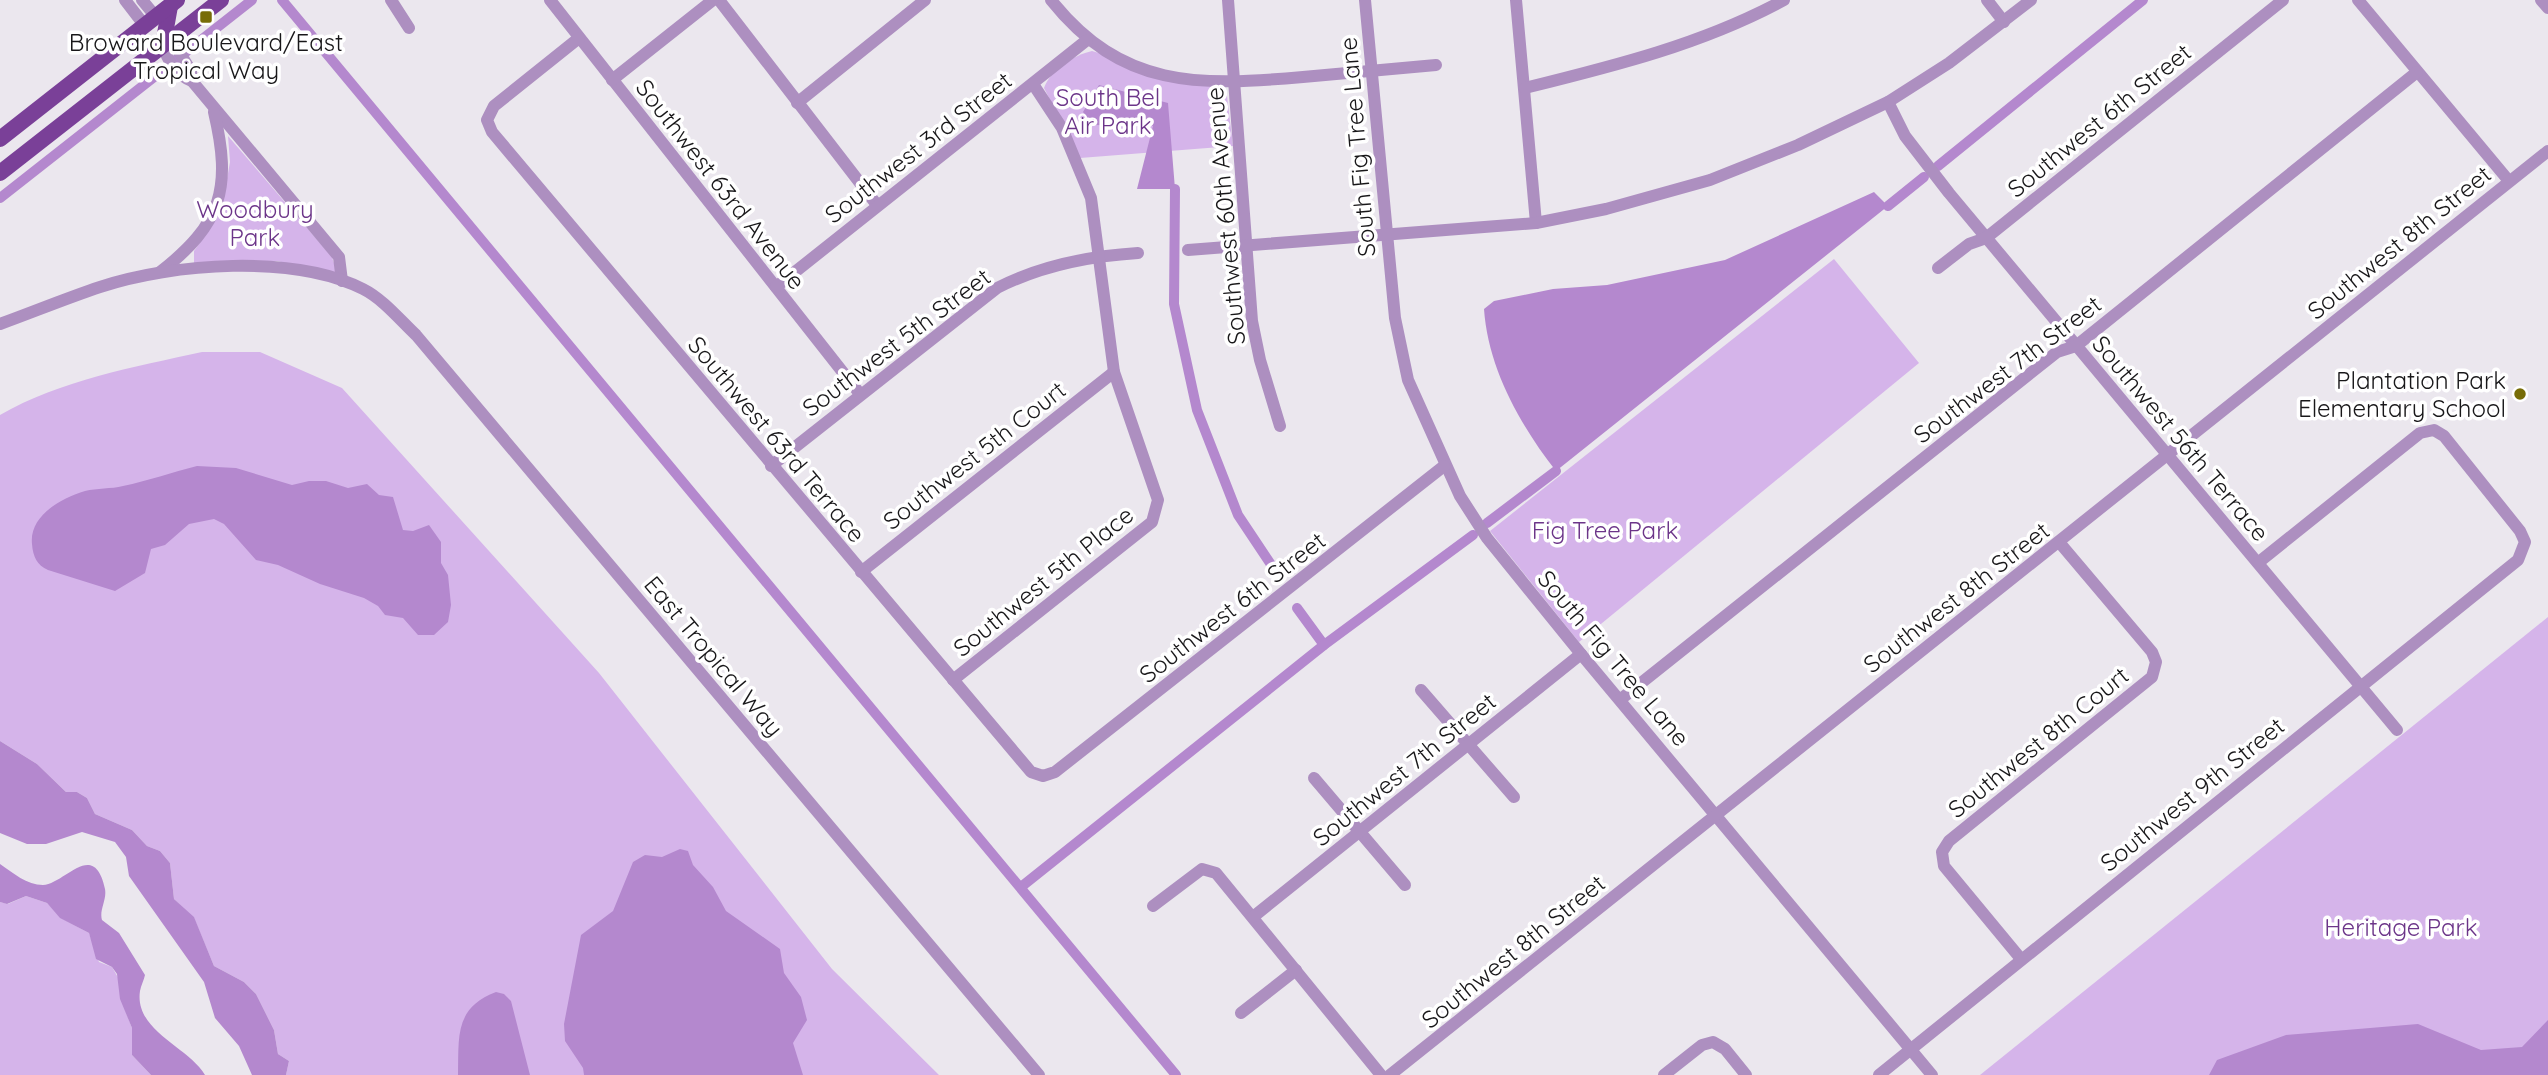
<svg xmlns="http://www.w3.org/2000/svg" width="2548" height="1075" viewBox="0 0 2548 1075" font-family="Quicksand,sans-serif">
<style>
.green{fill:#d5b4ea}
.water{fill:#b488ce}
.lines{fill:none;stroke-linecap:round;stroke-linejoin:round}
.canal{stroke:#b488ce;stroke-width:10}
.minor{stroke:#ad8fc0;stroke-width:12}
.major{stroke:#7a4098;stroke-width:16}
.poi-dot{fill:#776c07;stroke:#fff;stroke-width:2.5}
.labels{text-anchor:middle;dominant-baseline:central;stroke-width:7;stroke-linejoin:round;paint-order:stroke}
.poi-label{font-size:24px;fill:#181719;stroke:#fff}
.park-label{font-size:24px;fill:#6c3589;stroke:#fff}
.street-label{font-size:24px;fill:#181719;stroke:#fff}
</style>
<rect width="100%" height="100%" fill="#ebe7ee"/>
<!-- green -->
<g class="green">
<path d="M1092,51L1222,89L1227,96L1233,146L1080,158L1044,88C1050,70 1074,55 1092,51Z"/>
<path d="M228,136L332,257L338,275L277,261L194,263V251L213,224L224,196L230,162Z"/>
<path d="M1834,259L1919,363L1579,642L1490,531Z"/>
<path d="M202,352H260L342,388L599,673L832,969L939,1075H286L289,1061L278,1054L274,1030L256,994L244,982L214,966L194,918L174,899L170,863L160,851L147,846L132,830L95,814L87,798L77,792H66L37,764L0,741V415C61,380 134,367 202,352Z"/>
<path d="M2548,617V1075H1980Z"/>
<path d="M26,896L47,903L61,918L89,933L99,962L112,967L120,981L121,999L132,1028V1055L151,1075H0V902L8,904Z"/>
</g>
<!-- water -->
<g class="water">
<path d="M1099,85L1168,103L1175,189H1137L1153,126L1093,125L1083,112Z"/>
<path d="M1874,192L1888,206L1556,471C1520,425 1488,368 1484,309L1494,301L1553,289L1607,285L1725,260Z"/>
<path d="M197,466L236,468L292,485L309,481H326L348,488L367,484L379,495L393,497L403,530L413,531L429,525L441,542V563L448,575L451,605L448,622L434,635H418L403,618L385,615L378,606L364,598L320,584L278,565L256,560L224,524L214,519L189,524L165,545L151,549L145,573L115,591L48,570C37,565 33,557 32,544C29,516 61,498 85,491C97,488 111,489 123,486C148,481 172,472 197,466Z"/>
<path d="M0,741L37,764L66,792H77L87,798L95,814L132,830L147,846L160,851L170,863L174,899L194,917L214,966L244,982L256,994L274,1030L278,1054L289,1061L286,1075H252L239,1046L215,1018L204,982L129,876L126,857L115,842L82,832L46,844H27L0,833Z"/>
<path d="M680,849L688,851L693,865L713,887L726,911L780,949L784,973L801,997L807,1020L793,1043L803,1075H584L583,1068L565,1041L564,1024L581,935L613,911L633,862L645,855L662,857Z"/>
<path d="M0,864C13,873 27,885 43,885C65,884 94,838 105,889C107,900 99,910 102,920L119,933L145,975C144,980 141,985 140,991C134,1031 189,1047 205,1075H151L132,1055V1028L120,999L117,974L112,967L96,959L89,933L60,918L47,903L26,896L7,904L0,902Z"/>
<path d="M496,992L504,994L511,1001L530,1075H458C459,1037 454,1008 496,992Z"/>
<path d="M2548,1020V1075H2209L2217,1060L2286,1035L2418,1024L2481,1050L2522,1047Z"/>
</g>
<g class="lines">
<!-- canal -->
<g class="canal">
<path d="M282,0L1176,1075"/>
<path d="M1938,166L2143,0"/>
<path d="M1175,189L1174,304L1197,410L1238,515L1280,578"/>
<path d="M0,198L252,0"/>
<path d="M1888,206L1924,177"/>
<path d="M1487,523L1556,471"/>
<path d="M1297,608L1324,645"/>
<path d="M1021,887L1324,645L1473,535"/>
</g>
<!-- minor -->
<g class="minor">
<path d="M125,0L145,26"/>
<path d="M142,0L156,17"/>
<path d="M391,0L409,28"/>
<path d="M550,0L860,394"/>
<path d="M719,0L877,205"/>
<path d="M1051,0C1122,89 1198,86 1303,77C1347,73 1392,69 1436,65"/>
<path d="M1228,0L1252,321L1260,360L1280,426"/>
<path d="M1365,0L1395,318L1408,380L1460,496L1487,538L1581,654L1932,1075"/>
<path d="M1516,0L1536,223"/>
<path d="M1987,0L2004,22"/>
<path d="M2358,0L2509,181"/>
<path d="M2541,0L2548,8"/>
<path d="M579,38L494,106L487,120L492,132L1031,772L1043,776L1055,772L1444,466"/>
<path d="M171,39L191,71L192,81"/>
<path d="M163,45C167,60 177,76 192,81L339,257L342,281"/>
<path d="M612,80L713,0"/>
<path d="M1525,88C1614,66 1703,44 1784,0"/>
<path d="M1888,102L1905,136L1949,193L2397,730"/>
<path d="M797,103L925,0"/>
<path d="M1188,250L1536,223L1606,209L1710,180L1798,145L1888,102L1949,63L2031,0"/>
<path d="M1938,268L1969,244L1986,238L2283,0"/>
<path d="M160,272C222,224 232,188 214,112"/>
<path d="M776,287L1087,40"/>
<path d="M0,324C33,312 67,298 100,287C173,263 294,254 363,289C383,299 400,320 416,335L1039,1075"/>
<path d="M771,466L997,288C1040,266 1090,256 1138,253"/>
<path d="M861,572L1114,372"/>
<path d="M953,680L1152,522L1158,500L1114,372L1091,198L1062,128L1033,84"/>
<path d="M1421,690L1514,797"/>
<path d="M1621,699L2057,352L2076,346L2417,72"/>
<path d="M1314,778L1405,885"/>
<path d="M1153,906L1202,869L1216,873L1381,1075"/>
<path d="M1253,917L1581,654"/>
<path d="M2021,959L1944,866L1942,852L1949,841L2152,677L2156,662L2152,652L2059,542"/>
<path d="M1241,1013L1296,970"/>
<path d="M1390,1075L2548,151"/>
<path d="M1664,1075L1702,1045L1713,1042L1725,1049L1746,1075"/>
<path d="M1879,1075L2518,560L2525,542L2520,531L2444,436L2434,430L2420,433L2259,562"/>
</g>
<!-- major -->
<g class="major">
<path d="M163,45L170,6"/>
<path d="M0,139L177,0"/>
<path d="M0,173L221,0"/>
</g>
</g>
<!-- markers -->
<g class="poi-dot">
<rect x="199" y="10" width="14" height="14" rx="3.5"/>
<circle cx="2520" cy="394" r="7"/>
</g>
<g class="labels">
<!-- poi labels -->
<g class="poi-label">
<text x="206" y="42">Broward Boulevard/East<tspan x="206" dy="28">Tropical Way</tspan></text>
<text x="2506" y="380" text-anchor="end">Plantation Park<tspan x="2506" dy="28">Elementary School</tspan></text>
</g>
<!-- park labels -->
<g class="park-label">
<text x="1108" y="97">South Bel<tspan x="1108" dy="28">Air Park</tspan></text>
<text x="255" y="209">Woodbury<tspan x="255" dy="28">Park</tspan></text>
<text x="1605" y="530">Fig Tree Park</text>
<text x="2401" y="927">Heritage Park</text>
</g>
<!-- street labels -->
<g class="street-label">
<text transform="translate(2099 120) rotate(-39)">Southwest 6th Street</text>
<text transform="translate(918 147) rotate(-38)">Southwest 3rd Street</text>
<text transform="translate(1357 147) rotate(-95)">South Fig Tree Lane</text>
<text transform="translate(721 184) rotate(52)">Southwest 63rd Avenue</text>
<text transform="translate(1225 216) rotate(-95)">Southwest 60th Avenue</text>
<text transform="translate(2399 242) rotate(-39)">Southwest 8th Street</text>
<text transform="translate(896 342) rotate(-37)">Southwest 5th Street</text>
<text transform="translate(2007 369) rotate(-37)">Southwest 7th Street</text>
<text transform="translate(2181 438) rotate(50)">Southwest 56th Terrace</text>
<text transform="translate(777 439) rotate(50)">Southwest 63rd Terrace</text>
<text transform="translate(974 455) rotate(-38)">Southwest 5th Court</text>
<text transform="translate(1043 581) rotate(-39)">Southwest 5th Place</text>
<text transform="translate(1956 597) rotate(-38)">Southwest 8th Street</text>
<text transform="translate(1232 607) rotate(-38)">Southwest 6th Street</text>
<text transform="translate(714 656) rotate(50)">East Tropical Way</text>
<text transform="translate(1614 658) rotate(50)">South Fig Tree Lane</text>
<text transform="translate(2038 742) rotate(-39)">Southwest 8th Court</text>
<text transform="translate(1404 769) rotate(-39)">Southwest 7th Street</text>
<text transform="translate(2192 794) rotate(-39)">Southwest 9th Street</text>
<text transform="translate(1513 951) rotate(-39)">Southwest 8th Street</text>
</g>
</g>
</svg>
